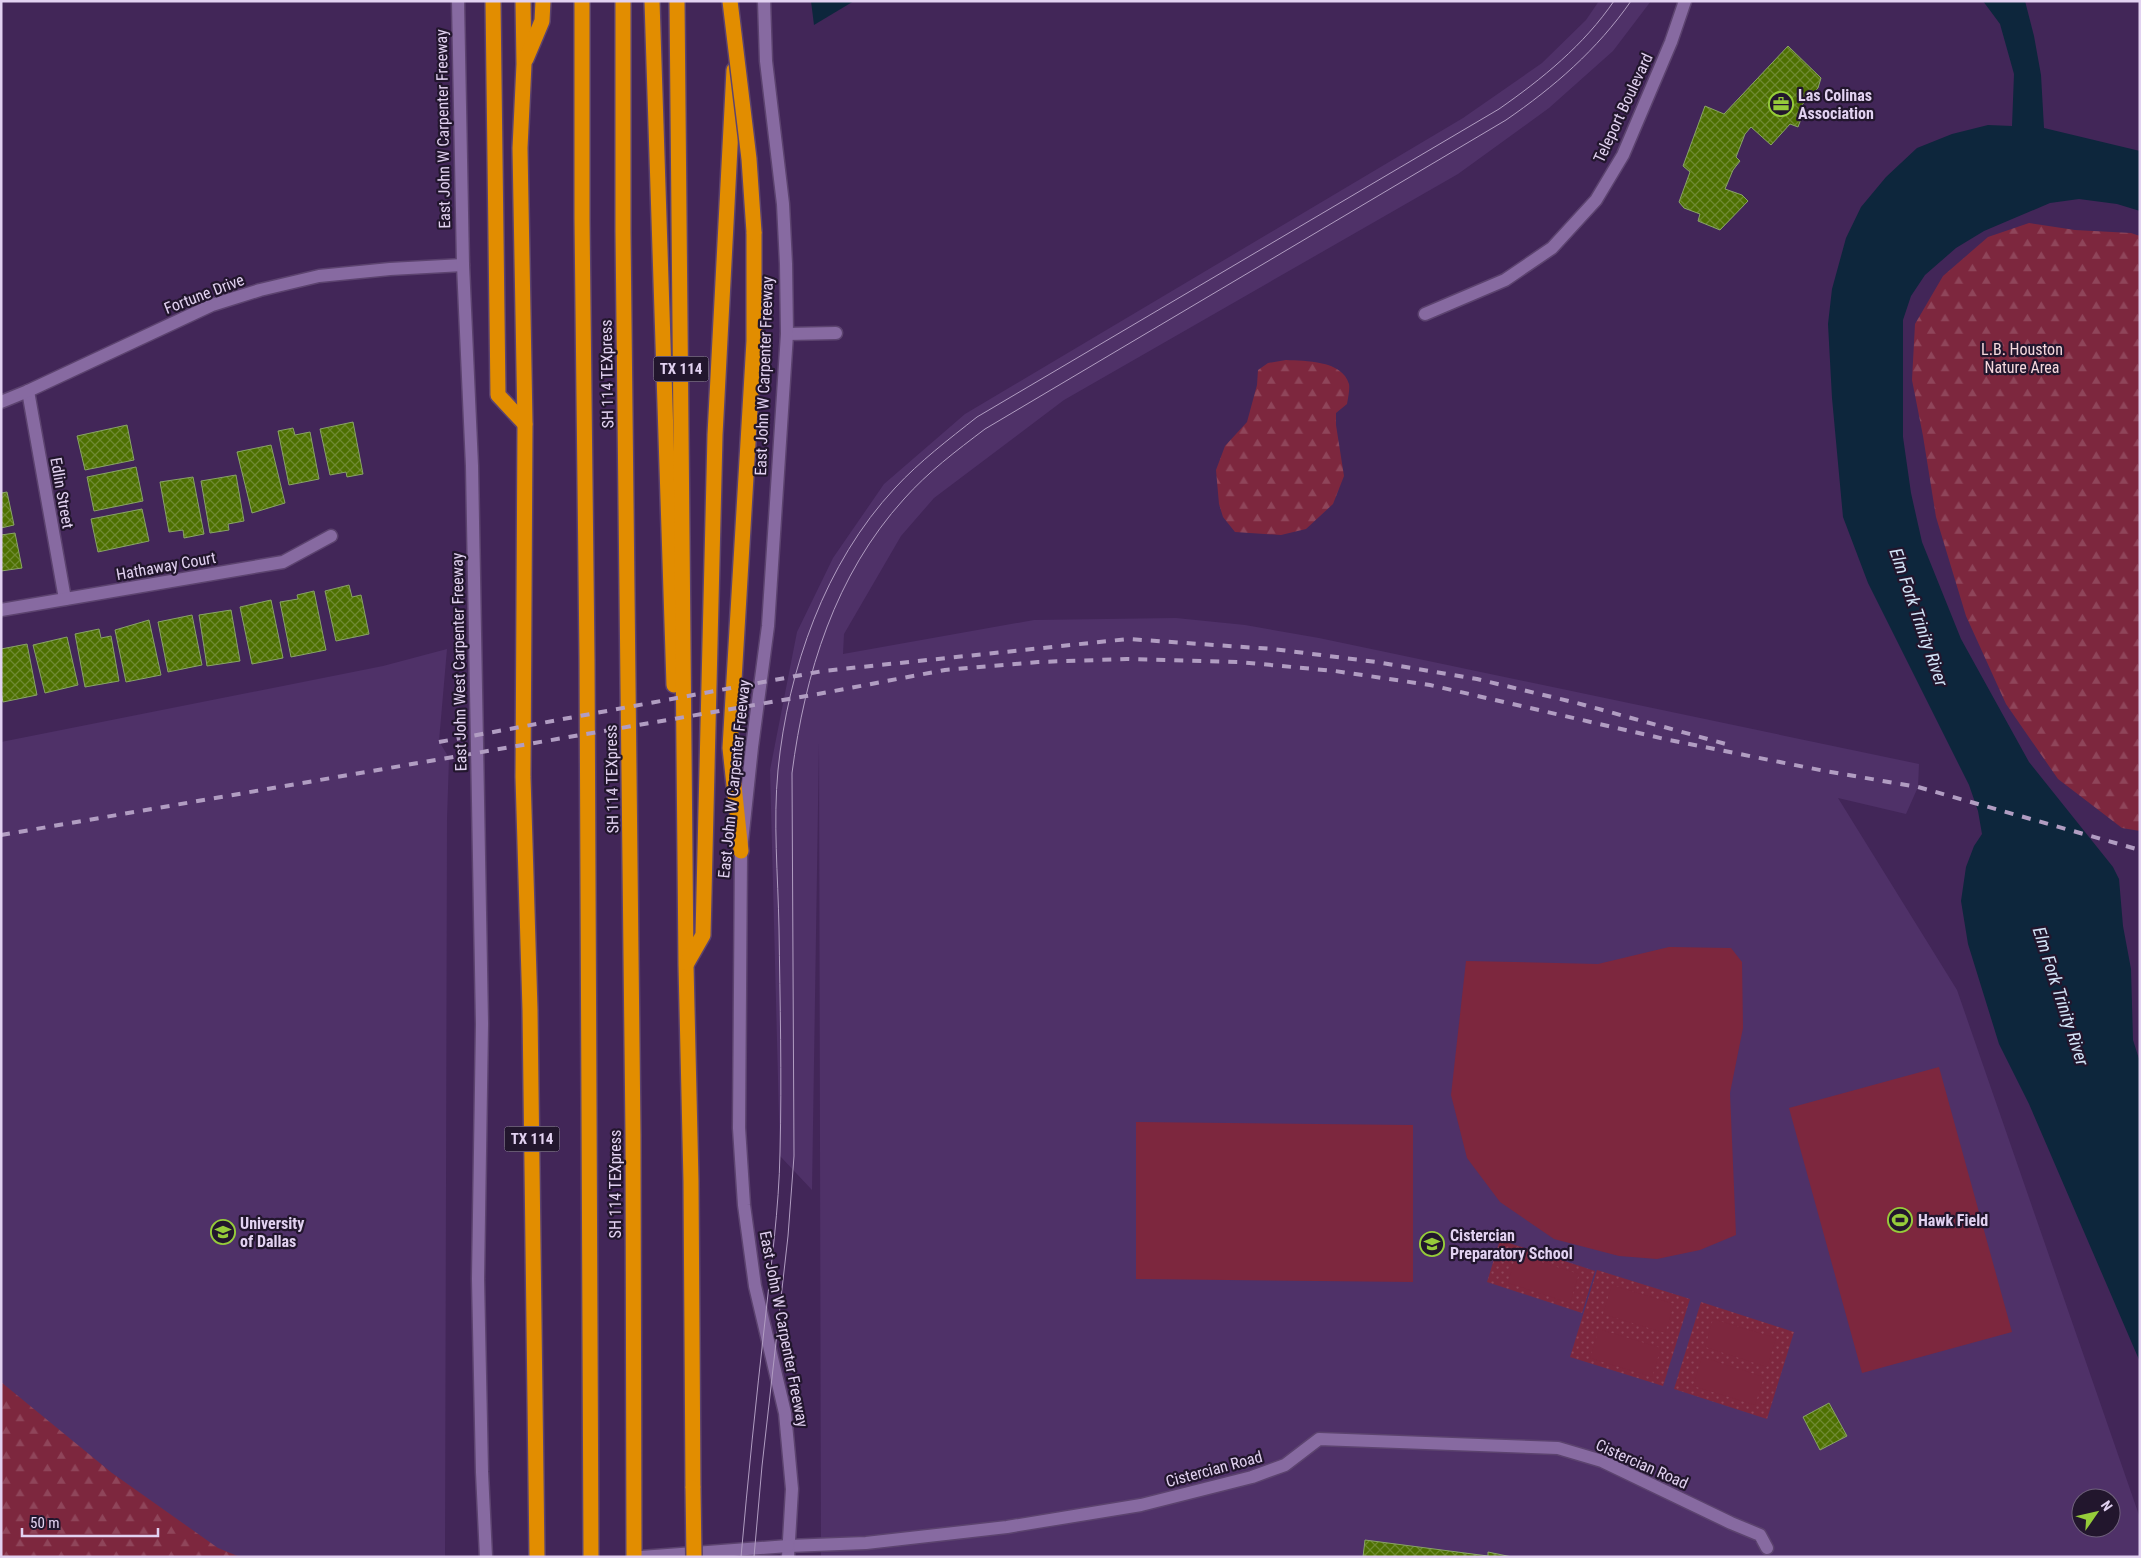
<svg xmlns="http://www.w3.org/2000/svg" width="2141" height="1558" viewBox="0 0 2141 1558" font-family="'Roboto Condensed',sans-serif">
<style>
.built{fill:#4f3168;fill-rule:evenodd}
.green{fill:url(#green-dots)}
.forest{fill:url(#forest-firs)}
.pitch{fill:#7d273e}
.water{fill:#0d263c}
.building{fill:url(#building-cross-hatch);stroke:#88a366}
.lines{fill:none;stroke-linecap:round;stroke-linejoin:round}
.street-casing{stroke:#5c436f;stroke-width:15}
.secondary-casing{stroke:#5c436f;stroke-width:15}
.highway-casing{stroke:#5c436f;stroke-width:18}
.street{stroke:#876aa1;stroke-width:12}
.secondary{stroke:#876aa1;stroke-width:12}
.highway{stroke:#e28d00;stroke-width:15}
.tram{stroke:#b19dc2;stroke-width:1}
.rail{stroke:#b19dc2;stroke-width:4;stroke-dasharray:9 9;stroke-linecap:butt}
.highway-bridge-casing{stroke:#5c436f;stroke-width:18;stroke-linecap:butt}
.highway-bridge{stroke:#e28d00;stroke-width:15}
.labels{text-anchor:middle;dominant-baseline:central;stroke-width:4.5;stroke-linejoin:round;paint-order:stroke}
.shield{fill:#22162d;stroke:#a89ab6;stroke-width:1}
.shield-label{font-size:15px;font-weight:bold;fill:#e2d2f1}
.poi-label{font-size:16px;font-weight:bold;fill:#e2d2f1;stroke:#22162d;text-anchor:start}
.street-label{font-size:16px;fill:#e2d2f1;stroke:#22162d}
.park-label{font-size:16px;fill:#f5d8dd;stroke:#22162d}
.water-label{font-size:18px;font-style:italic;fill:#d2e4f7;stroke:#22162d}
</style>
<defs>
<pattern id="green-dots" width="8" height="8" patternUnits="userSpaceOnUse" patternTransform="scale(1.25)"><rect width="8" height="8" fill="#7d273e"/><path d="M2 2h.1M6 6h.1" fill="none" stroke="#8f455a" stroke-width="1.8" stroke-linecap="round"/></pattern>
<pattern id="forest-firs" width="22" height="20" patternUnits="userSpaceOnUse" patternTransform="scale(1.25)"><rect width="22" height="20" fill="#7d273e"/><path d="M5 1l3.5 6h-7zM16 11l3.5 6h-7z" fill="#8f455a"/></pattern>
<pattern id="building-cross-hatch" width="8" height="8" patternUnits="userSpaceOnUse" patternTransform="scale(1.25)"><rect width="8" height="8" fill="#4d7001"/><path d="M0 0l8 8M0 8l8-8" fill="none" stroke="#6f8a33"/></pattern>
</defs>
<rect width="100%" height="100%" fill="#422658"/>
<!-- built -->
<g class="built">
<path d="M1599,1H1651L1613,51L1549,108L1458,174L1064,400L934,498L901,536L844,634L843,654L1034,620L1176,618L1245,625L1319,638L1919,764L1918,787L1906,814L1838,798L1957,990L2140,1518V1557H821L819,742L812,1190L780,1156L770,770L797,632L833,558L884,484L965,414L1463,118L1542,63L1586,20ZM2081,1498H2111V1528H2081Z"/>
<path d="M447,649L439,741L449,758L447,819L445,1557H1V742L383,666Z"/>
</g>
<!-- green -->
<g class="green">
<path d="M1500,1240L1595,1271L1582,1313L1487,1282Z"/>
<path d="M1597,1270L1690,1299L1663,1386L1570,1357Z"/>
<path d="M1701,1302L1794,1332L1767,1419L1674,1389Z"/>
</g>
<!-- forest -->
<g class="forest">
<path d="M2029,223L2075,230L2131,233L2140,236V831L2122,828L2058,779L2006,704L1966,616L1936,517L1923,436L1912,380L1915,324L1943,276L1988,237Z"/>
<path d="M1286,360C1305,361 1342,360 1349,384C1350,389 1348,398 1347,404L1336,413V425L1344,476L1333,504L1306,529L1281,535L1235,532L1223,517L1219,504L1216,470L1225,446L1247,422L1257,385L1258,370L1268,363Z"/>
<path d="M1,1382L112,1473L218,1548L240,1557H1Z"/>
</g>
<!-- pitch -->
<g class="pitch">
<path d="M1669,947L1731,948L1742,962L1743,1028L1730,1093L1736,1235L1700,1250L1657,1259L1619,1256L1554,1239L1500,1202L1467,1158L1451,1095L1466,961L1598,964Z"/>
<path d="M1939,1067L2012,1332L1862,1373L1789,1108Z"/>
<path d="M1136,1122L1413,1125V1282L1136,1279Z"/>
<path d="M1516,1254L1579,1274L1570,1303L1508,1283Z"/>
<path d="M1612,1285L1674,1304L1665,1333L1603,1314Z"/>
<path d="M1713,1319L1776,1338L1767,1367L1705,1347Z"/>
<path d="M1599,1329L1661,1348L1652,1377L1590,1358Z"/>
<path d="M1702,1357L1764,1377L1755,1405L1693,1386Z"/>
</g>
<!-- water -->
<g class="water">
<path d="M811,1H854L814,25Z"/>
<path d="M1983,1H2025L2034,36L2041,75L2044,128L2140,151V211L2117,204L2079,199L2050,203L1984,231L1956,248L1925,275L1911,296L1903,320V437L1911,493L1922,542L1961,639L2029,762L2113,867L2119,879L2123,926L2131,969L2133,1040L2140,1062V1362L2029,1104L1999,1044L1968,944L1961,901L1966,867L1974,846L1982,834L1978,811L1969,785L1868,583L1843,517L1832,398L1828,324L1832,289L1846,238L1861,207L1886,177L1917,148L1952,134L1988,125L2012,126L2014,74L2000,24Z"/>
</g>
<!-- building -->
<g class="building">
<path d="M1788,46L1821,78L1818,88L1800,107L1804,111L1798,127L1790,124L1771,145L1751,127L1745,134L1736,157L1740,161L1733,170L1725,189L1742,195L1748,201L1720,230L1698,221L1700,214L1684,208L1679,202L1690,172L1683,166L1705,106L1724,114Z"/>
<path d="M353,422L363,474L347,477L346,472L330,475L320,429Z"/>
<path d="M127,425L134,460L85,470L77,436Z"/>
<path d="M293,428L295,435L310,432L319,479L289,485L278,431Z"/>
<path d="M271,445L285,503L252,513L237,452Z"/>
<path d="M136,467L143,501L94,511L87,477Z"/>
<path d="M236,475L244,521L228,524L229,530L210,533L201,481Z"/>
<path d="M193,477L204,534L184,538L183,530L169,532L160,482Z"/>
<path d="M7,492L14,525L1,528V493Z"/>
<path d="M142,509L149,541L98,552L91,519Z"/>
<path d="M15,533L22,568L1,571V535Z"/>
<path d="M349,585L352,597L361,595L369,634L336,641L325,591Z"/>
<path d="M314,591L326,650L291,657L280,602L298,599L297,595Z"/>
<path d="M271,600L283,658L252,664L240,607Z"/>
<path d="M231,610L240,661L207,666L199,615Z"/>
<path d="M192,615L202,665L168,672L158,622Z"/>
<path d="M149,620L161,675L126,682L115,630Z"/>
<path d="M99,629L101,638L111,636L119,681L85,687L75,634Z"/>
<path d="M67,637L78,685L45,693L33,645Z"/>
<path d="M27,644L37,695L3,702L1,692V649Z"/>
<path d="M1829,1403L1847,1436L1820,1450L1803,1417Z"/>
<path d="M1365,1540L1488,1556V1552L1512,1557H1363Z"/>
</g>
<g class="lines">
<defs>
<g id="street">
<path d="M1425,314L1505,280L1552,248L1596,200L1623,155L1671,42L1685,1"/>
<path d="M787,334L836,333"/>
<path d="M28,391L65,599"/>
<path d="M1,402L28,391L212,305L260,290L319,276L390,269L463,265"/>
<path d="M1,610L283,562L331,536"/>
<path d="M788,1546L866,1543L1007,1527L1141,1505L1252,1477L1285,1465L1319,1439L1558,1448L1602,1461L1731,1523L1760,1535L1767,1548"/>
</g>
<g id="secondary">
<path d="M458,1L463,265L472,466L482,1024L478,1279L482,1472L486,1557"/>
<path d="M764,1L766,61L783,204L786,264L787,334L768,626L752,747L741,851L739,1128L744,1205L755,1286L785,1413L792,1489L788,1557"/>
<path d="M641,1557L788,1546"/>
</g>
<g id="highway">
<path d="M493,1L498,395L525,424"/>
<path d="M523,1L524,64L520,148L525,424L523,777L530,1010L537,1557"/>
<path d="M582,1V219L587,659L591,1557"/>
<path d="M623,1V232L633,1134L634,1557"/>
<path d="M652,1L674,685"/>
<path d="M677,1L686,965L691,1181L693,1488"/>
<path d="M526,59L542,21L543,1"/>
<path d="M741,851L730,748L754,341V232"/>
<path d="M687,963L703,935L715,435L734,70"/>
</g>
</defs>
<!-- street casing -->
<use href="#street" class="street-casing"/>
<!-- secondary casing -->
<use href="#secondary" class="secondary-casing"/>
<!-- highway casing -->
<use href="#highway" class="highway-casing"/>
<!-- street -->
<use href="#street" class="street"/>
<!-- secondary -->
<use href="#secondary" class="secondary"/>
<!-- highway -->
<use href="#highway" class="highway"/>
<!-- tram -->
<g class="tram">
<path d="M741,1557C748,1478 756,1400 765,1321C771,1265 779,1209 780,1152C782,1077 780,1002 779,928C778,875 773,822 778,770C788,669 825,563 895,488C920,461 948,440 977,417L1499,109C1542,79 1584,45 1614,1"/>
<path d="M754,1557L762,1466L788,1236L794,1156L792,773C805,673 835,575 904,499C928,472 956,451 985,429L1506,120C1554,87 1597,50 1631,1"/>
</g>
<!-- rail -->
<g class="rail">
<path d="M439,742L823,671L1128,639L1273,649L1376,662L1477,679L1577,703L1733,746"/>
<path d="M1,835L818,694L945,670L1038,662L1127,659L1239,662L1335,671L1430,685L1669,740L1825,771L1918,787L2140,850"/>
</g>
<defs>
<g id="highway-bridge">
<path d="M730,1L749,159L754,232"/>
<path d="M693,1488L694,1557"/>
</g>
</defs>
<!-- highway-bridge casing -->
<use href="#highway-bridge" class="highway-bridge-casing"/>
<!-- highway-bridge -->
<use href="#highway-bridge" class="highway-bridge"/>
</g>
<!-- icons -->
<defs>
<symbol id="office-ring" viewBox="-11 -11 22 22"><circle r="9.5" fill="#22162d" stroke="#96cc3a" stroke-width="1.5"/><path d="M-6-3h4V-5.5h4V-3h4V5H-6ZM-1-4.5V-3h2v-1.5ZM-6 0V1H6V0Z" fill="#96cc3a"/></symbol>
<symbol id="stadium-ring" viewBox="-11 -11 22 22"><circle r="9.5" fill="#22162d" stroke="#96cc3a" stroke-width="1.5"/><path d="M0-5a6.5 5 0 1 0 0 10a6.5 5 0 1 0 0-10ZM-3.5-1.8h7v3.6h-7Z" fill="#96cc3a"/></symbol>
<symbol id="university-ring" viewBox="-11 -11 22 22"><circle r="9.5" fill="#22162d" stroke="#96cc3a" stroke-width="1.5"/><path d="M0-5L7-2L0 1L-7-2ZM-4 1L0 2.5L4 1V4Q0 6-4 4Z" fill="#96cc3a"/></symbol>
<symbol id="school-ring" viewBox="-11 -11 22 22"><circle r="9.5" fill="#22162d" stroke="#96cc3a" stroke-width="1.5"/><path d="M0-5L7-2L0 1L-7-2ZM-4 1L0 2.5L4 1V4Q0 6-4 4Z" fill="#96cc3a"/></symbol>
</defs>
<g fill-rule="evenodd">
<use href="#office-ring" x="1767" y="90" width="28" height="28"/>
<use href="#stadium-ring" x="1886" y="1206" width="28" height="28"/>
<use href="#university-ring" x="209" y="1218" width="28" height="28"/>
<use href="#school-ring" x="1418" y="1230" width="28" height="28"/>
</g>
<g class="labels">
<!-- shield labels -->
<g class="shield">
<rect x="653.5" y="356.5" width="55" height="25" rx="4"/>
<rect x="504.5" y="1126.5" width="55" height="25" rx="4"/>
</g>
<g class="shield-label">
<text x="681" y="369">TX 114</text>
<text x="532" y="1139">TX 114</text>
</g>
<!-- poi labels -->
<g class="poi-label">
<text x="1798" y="95">Las Colinas<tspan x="1798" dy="18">Association</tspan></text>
<text x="1918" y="1220">Hawk Field</text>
<text x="240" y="1223">University<tspan x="240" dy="18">of Dallas</tspan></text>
<text x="1450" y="1235">Cistercian<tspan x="1450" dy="18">Preparatory School</tspan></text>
</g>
<!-- street labels -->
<g class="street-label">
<text transform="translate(1623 108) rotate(-65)">Teleport Boulevard</text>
<text transform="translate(443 129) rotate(-91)">East John W Carpenter Freeway</text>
<text transform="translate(204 294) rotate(-21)">Fortune Drive</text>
<text transform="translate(607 374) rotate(-91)">SH 114 TEXpress</text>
<text transform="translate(764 376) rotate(-88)">East John W Carpenter Freeway</text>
<text transform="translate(62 493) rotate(80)">Edlin Street</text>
<text transform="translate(166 566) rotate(-10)">Hathaway Court</text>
<text transform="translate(459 662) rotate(-91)">East John West Carpenter Freeway</text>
<text transform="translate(612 779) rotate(-91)">SH 114 TEXpress</text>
<text transform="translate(734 779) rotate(-84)">East John W Carpenter Freeway</text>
<text transform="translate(615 1184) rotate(-90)">SH 114 TEXpress</text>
<text transform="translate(784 1329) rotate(79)">East John W Carpenter Freeway</text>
<text transform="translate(1642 1464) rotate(24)">Cistercian Road</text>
<text transform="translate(1214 1469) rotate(-15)">Cistercian Road</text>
</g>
<!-- park labels -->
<g class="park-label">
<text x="2022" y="349">L.B. Houston<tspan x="2022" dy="18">Nature Area</tspan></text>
</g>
<!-- water labels -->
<g class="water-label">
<text transform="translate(1919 617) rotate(71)">Elm Fork Trinity River</text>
<text transform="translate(2061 996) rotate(72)">Elm Fork Trinity River</text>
</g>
</g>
<!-- border -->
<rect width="2141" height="1558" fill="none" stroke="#e2d2f1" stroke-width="5"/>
<!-- north arrow -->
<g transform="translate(2096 1513) rotate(56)"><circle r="24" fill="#22162d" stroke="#6f617b"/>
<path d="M0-4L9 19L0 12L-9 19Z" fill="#96cc3a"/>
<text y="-8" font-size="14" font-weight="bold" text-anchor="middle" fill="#e2d2f1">N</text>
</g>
<!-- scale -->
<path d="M22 1528v8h136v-8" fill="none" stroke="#e2d2f1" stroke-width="2.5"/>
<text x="30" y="1528" font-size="15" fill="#e2d2f1" stroke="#22162d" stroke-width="4" paint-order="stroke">50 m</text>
</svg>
